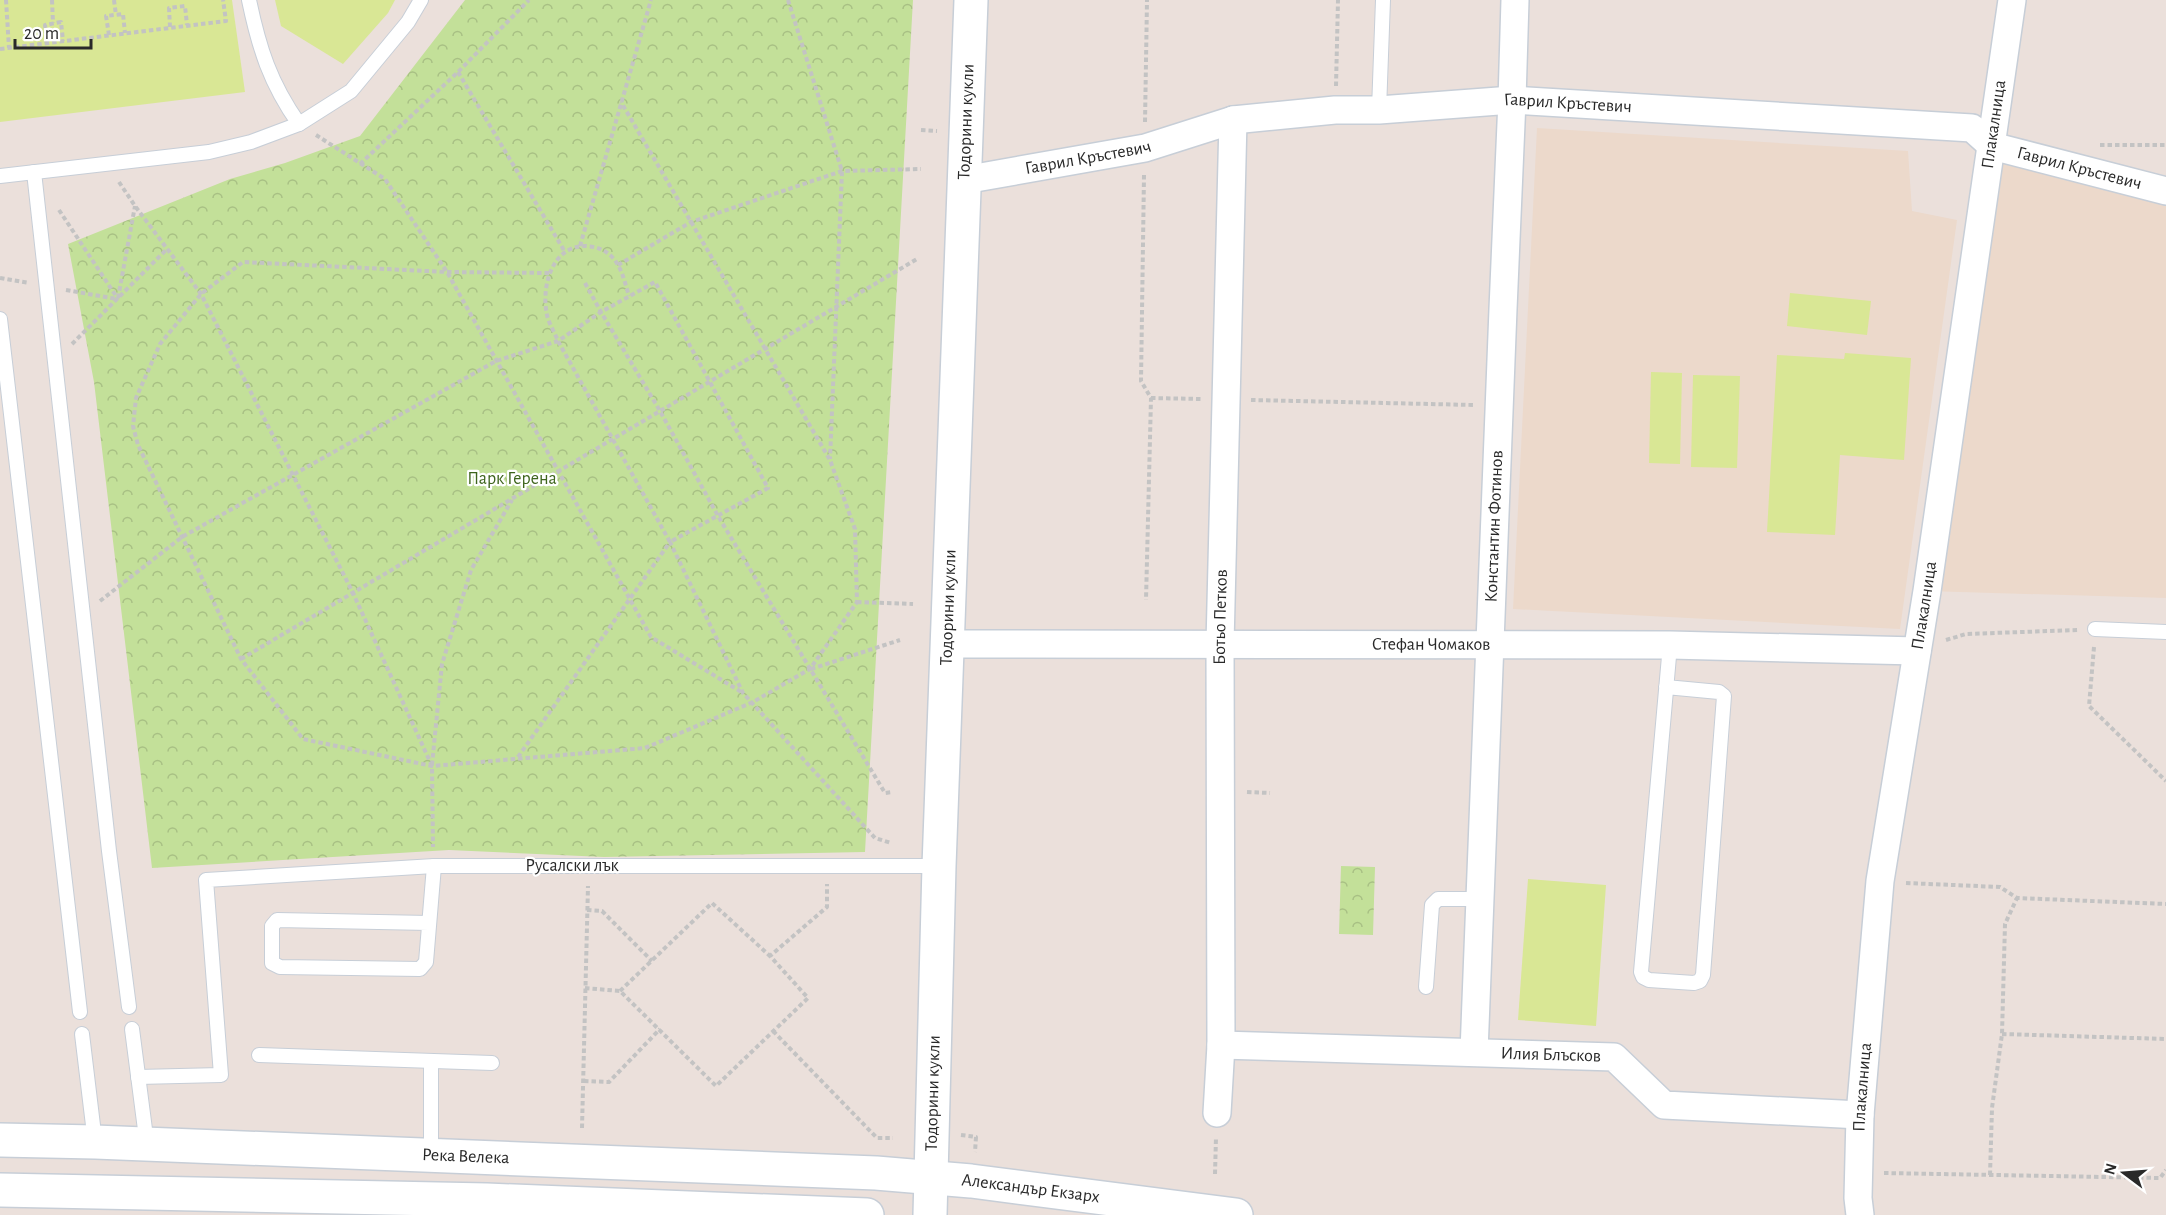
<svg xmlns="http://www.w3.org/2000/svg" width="2166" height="1215" viewBox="0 0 2166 1215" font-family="'Alegreya Sans',sans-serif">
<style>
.education{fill:#ecd9cb}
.park{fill:url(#park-crowns)}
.pitch{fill:#d9e795}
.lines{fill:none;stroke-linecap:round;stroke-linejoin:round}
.service-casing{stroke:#c7ced7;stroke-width:16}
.minor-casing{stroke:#c7ced7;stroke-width:30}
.tertiary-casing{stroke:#c7ced7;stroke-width:36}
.path{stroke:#c3c3c3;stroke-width:4;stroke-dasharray:4.5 3;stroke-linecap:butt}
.service{stroke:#fff;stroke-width:14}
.minor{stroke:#fff;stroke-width:27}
.tertiary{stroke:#fff;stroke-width:33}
.labels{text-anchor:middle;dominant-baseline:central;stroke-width:4.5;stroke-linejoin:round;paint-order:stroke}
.street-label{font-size:18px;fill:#292929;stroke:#fff}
.park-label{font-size:18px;fill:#3d641c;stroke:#fff}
</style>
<defs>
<pattern id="park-crowns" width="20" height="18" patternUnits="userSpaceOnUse" patternTransform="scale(1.5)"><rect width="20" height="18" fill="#c3e099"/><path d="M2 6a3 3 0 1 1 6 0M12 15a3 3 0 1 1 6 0" fill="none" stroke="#a8c084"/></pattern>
</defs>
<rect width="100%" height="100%" fill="#ebe0db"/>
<!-- education -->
<g class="education">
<path d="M1537,128L1908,151L1912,211L1957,220L1900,629L1513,609Z"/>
<path d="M1992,146L2166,191V598L1927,591Z"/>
</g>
<!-- park -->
<g class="park">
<path d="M465,0H913L865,852L604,857L449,850L152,868L94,382L68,244L230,179L285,163L360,136Z"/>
<path d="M1341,866L1375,867L1373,935L1339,934Z"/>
</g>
<!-- pitch -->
<g class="pitch">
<path d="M0,0H232L245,92L0,122Z"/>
<path d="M275,0H395L388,13L343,64L281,26Z"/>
<path d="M1790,293L1871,301L1867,335L1787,326Z"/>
<path d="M1845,353L1911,358L1904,460L1840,455L1835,535L1767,532L1777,355L1844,359Z"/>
<path d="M1651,372L1682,373L1680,464L1649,463Z"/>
<path d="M1693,375L1740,376L1737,468L1691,467Z"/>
<path d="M1528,879L1606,885L1596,1026L1518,1020Z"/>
</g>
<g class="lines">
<defs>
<g id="service">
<path d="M249,0C259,48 270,83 299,124"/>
<path d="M1379,110L1383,0"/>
<path d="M34,172L109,851L129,1007"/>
<path d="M0,176L209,152L251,142L299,124L351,91L408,22L421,0"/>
<path d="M0,319L80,1012"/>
<path d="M2095,629L2166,632"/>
<path d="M1666,687L1719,692L1724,696L1703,975L1700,981L1694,983L1649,980L1643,977L1641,972L1670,645"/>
<path d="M429,923L277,920L272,926V963L280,967L420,969L426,962L434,866"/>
<path d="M1426,987L1432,905L1438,899H1480"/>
<path d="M132,1029L147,1145"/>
<path d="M82,1034L95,1142"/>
<path d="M259,1055L492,1063"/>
<path d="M138,1077L221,1075L206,880L434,866H939"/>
<path d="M431,1157V1061"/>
</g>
<g id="minor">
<path id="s1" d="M964,180L1145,148L1233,120L1335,110H1379L1512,100L1972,128L1992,146L2166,191"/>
<path id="s2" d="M947,644L1670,645L1917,651"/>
<path id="s3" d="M1221,1045L1614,1057L1664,1105L1860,1115"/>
<path id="s4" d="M1474,1052L1503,309L1512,100L1515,0"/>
<path id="s5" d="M1217,1113L1221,1045L1220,644L1233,120"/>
<path id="s6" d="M1860,1215L1858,1198L1860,1115L1880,881L1927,591L2012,0"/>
</g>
<g id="tertiary">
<path id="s7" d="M0,1140L95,1142L876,1173L971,1181L1236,1215"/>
<path d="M0,1190L487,1200L867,1215"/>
<path id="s8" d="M930,1215L939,866L971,0"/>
</g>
</defs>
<!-- service casing -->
<use href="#service" class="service-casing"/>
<!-- minor casing -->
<use href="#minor" class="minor-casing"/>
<!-- tertiary casing -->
<use href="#tertiary" class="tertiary-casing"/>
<!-- path -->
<g class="path">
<path d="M6,0L9,48"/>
<path d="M52,0L53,23"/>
<path d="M114,0L116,15"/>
<path d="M788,0L842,171L830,459"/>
<path d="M170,27L169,8L185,6L187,25"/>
<path d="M109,35L106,16L123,14L125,33"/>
<path d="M47,43L45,25L61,22L63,41"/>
<path d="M0,49L226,21L223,0"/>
<path d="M458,72L565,252"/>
<path d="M1336,86L1338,0"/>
<path d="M1145,122L1147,0"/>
<path d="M921,130L937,131"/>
<path d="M316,135L385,179L447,272L651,637L743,693"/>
<path d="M2100,145H2166"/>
<path d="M360,164L458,72L529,0"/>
<path d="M1144,175L1141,381L1151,398L1146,600"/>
<path d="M119,182L135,206L201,294L353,593L432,766L433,847"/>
<path d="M59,210L118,299"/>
<path d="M580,246L651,0"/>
<path d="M618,265L691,222L842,171L921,169"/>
<path d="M549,273L447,272L243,262L201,294L160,344L136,398L133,426L138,445L241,659L303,739L432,766L645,748L753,702L810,669L857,602L855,529L830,460L621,102"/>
<path d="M0,278L29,283"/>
<path d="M585,283L601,312L660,411L718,516L885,793L893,792"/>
<path d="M66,290L117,299"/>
<path d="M118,298L135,206"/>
<path d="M72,344L167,249"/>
<path d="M1151,398L1202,399"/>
<path d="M1251,400L1474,405"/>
<path d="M100,601L182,537L496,361L558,341L601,312L655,282L768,488L670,542L558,341C555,333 549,324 547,315C541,288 551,248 583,246C594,246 605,249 613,258C622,268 625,283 629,296"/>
<path d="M857,602L913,604"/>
<path d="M1946,640L1966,634L2078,630"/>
<path d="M2094,647L2089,706L2166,781"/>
<path d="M241,659L917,259"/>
<path d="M811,669L900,640"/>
<path d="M518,757L670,542L743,693L875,838L891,843"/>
<path d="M432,765L442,664L471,570L512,500"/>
<path d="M1247,792L1270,793"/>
<path d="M1906,883L2000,887L2017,898L2166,904"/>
<path d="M587,910L602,911L652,961"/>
<path d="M585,988L620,991L716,1086L808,998L770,956L827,907V884"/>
<path d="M620,991L712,903L770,956"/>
<path d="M773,1031L877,1138H893"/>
<path d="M2002,1034L2166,1039"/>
<path d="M584,1081L609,1082L660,1029"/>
<path d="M582,1128L588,886"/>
<path d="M961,1135L976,1137L975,1152"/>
<path d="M1884,1173L2160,1178L2166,1170"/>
<path d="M1215,1174L1216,1137"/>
<path d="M1990,1175L1992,1108L2002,1034L2005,924L2017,898"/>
</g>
<!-- service -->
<use href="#service" class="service"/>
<!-- minor -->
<use href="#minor" class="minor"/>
<!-- tertiary -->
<use href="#tertiary" class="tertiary"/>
</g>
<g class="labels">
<!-- street labels -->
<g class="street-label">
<text stroke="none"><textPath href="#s1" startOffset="612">Гаврил Кръстевич</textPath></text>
<text stroke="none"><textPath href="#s8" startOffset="1094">Тодорини кукли</textPath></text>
<text stroke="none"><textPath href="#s6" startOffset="1100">Плакалница</textPath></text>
<text stroke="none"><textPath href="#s1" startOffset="126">Гаврил Кръстевич</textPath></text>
<text stroke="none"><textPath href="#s1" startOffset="1134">Гаврил Кръстевич</textPath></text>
<text stroke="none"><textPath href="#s4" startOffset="526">Константин Фотинов</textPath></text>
<text stroke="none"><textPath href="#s8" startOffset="608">Тодорини кукли</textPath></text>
<text stroke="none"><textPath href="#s6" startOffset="614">Плакалница</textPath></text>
<text stroke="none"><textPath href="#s5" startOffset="496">Ботьо Петков</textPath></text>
<text stroke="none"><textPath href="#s2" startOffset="484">Стефан Чомаков</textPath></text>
<text x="572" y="866">Русалски лък</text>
<text stroke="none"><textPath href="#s3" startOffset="330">Илия Блъсков</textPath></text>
<text stroke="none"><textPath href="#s6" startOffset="128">Плакалница</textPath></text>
<text stroke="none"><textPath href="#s8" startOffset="122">Тодорини кукли</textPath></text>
<text stroke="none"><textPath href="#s7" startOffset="466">Река Велека</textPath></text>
<text stroke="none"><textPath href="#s7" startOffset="1032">Александър Екзарх</textPath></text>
</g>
<!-- park labels -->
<g class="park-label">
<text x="512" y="479">Парк Герена</text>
</g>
</g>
<!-- north arrow -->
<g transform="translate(2124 1173) rotate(286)" stroke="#ffffff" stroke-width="4.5" paint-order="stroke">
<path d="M0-4.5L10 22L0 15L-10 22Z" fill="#292929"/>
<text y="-9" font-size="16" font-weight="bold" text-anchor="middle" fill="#292929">N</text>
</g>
<!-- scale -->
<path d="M15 39v9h76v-9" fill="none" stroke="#292929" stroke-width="3"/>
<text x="24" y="39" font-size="18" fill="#292929" stroke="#ffffff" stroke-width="4.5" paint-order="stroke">20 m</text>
</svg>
